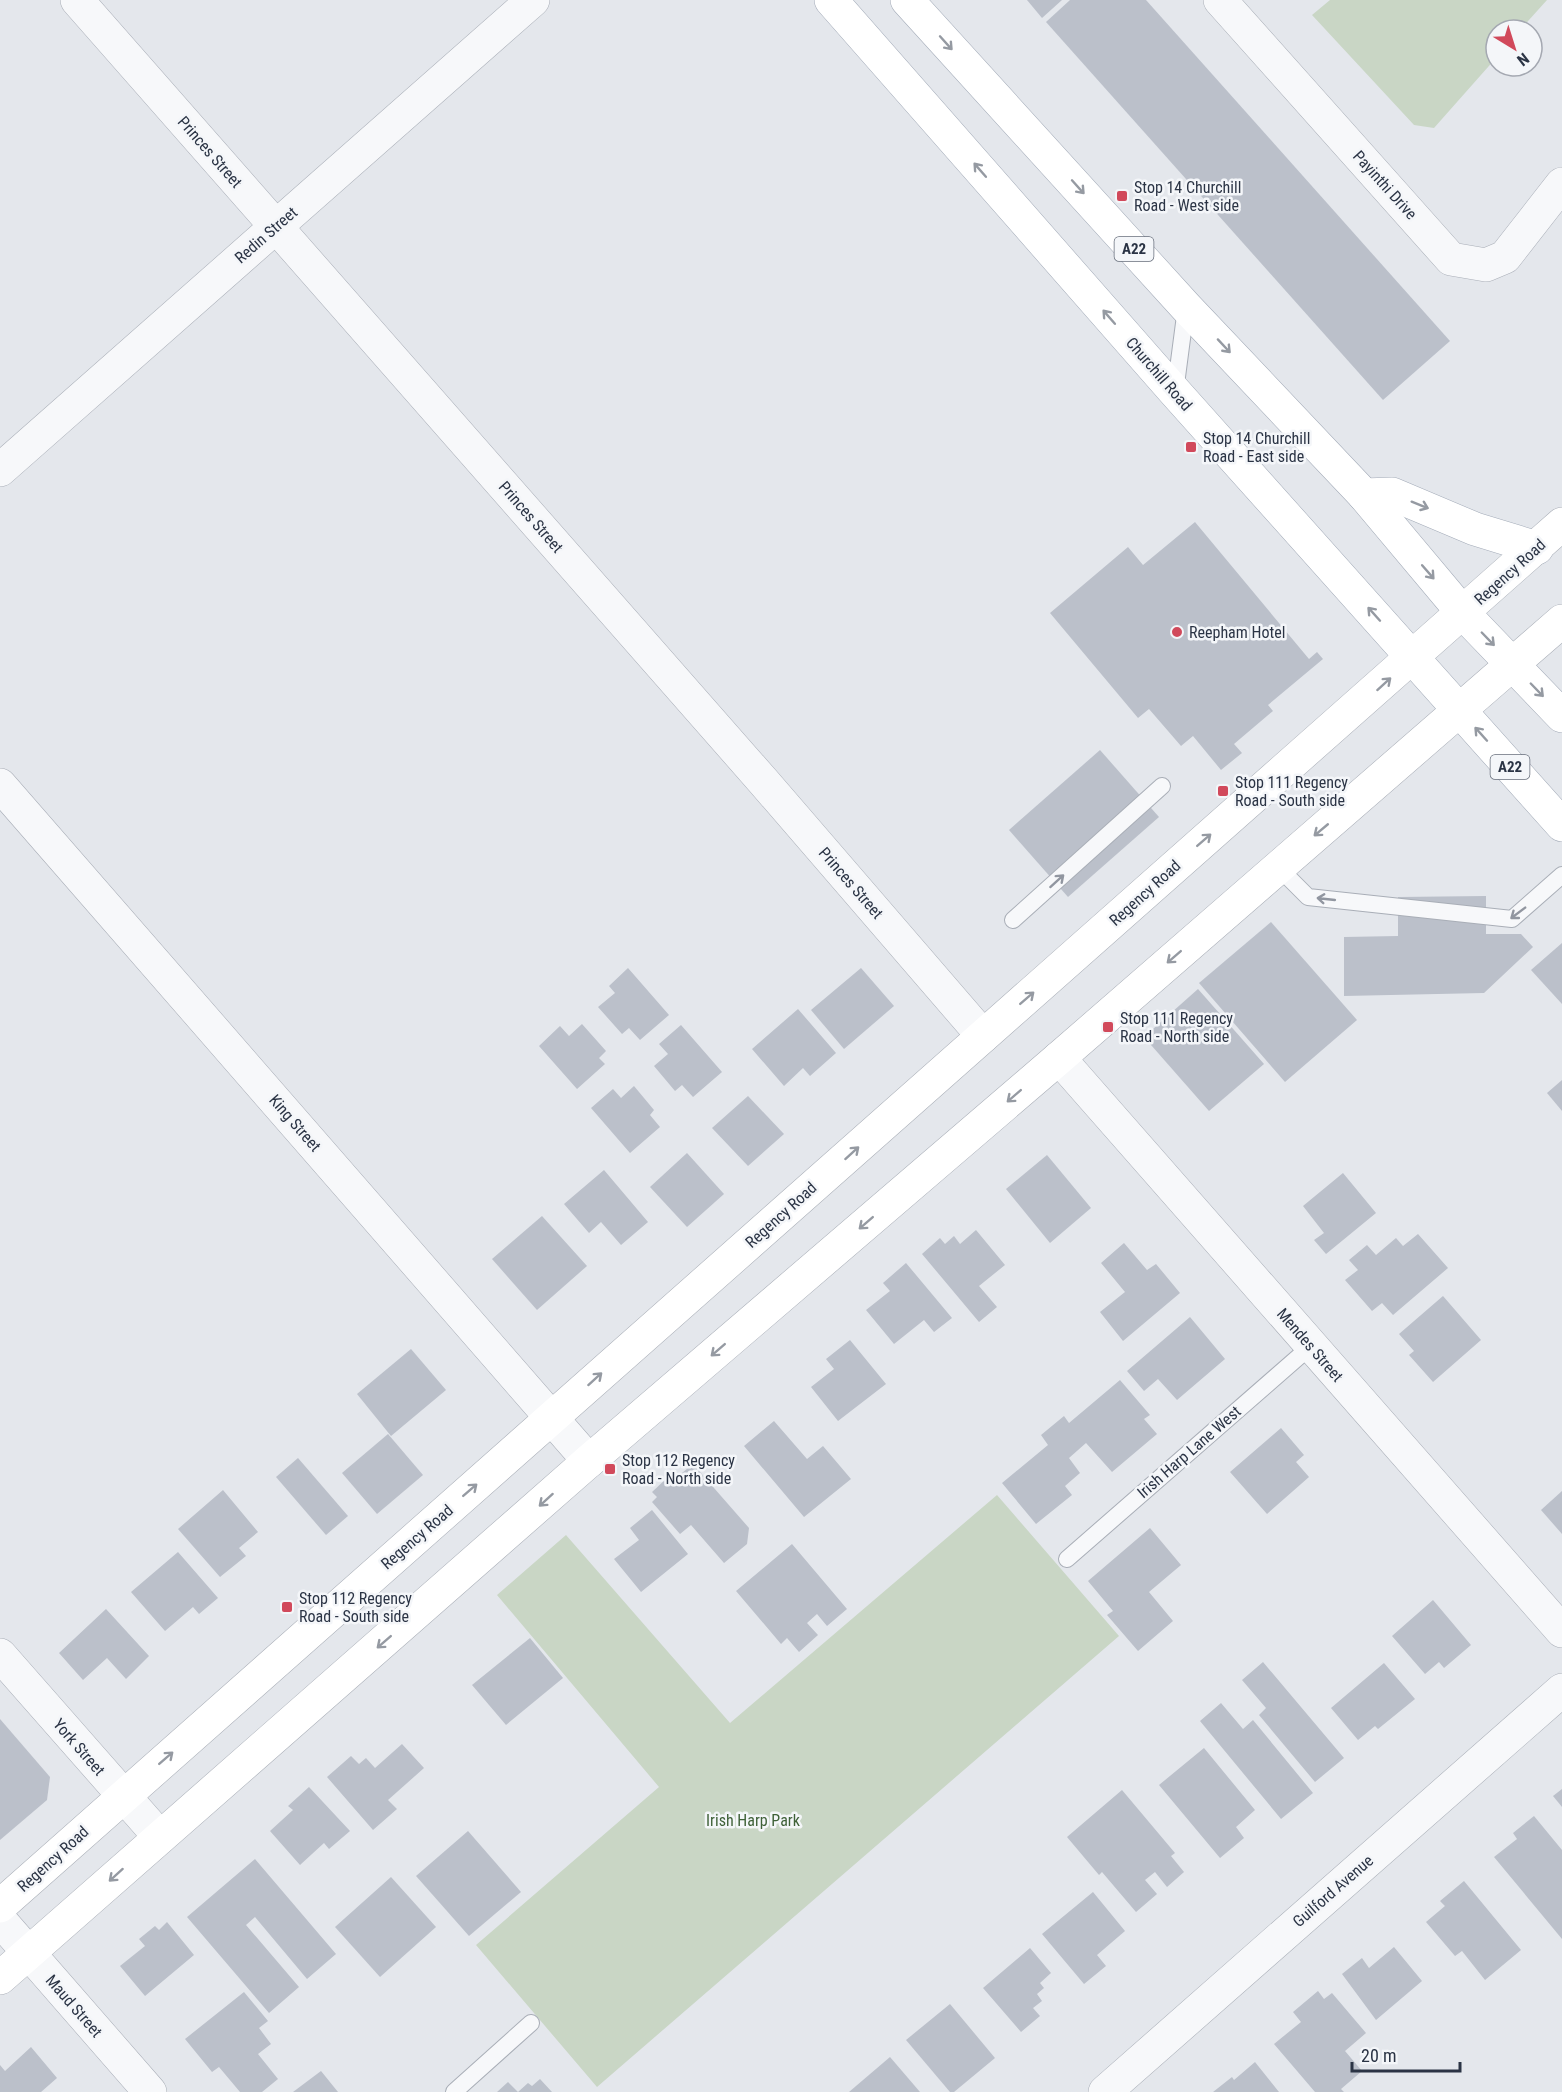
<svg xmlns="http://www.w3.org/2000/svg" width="1562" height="2092" viewBox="0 0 1562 2092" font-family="'Roboto Condensed',sans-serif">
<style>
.green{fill:#c9d6c5}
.building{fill:#bbc0ca}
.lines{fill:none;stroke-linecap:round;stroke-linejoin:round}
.lane-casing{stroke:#a9aeb7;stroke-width:18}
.street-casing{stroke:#a9aeb7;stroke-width:34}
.secondary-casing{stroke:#a9aeb7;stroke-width:34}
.primary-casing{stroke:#a3abb8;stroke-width:34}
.lane{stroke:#f7f8fa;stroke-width:16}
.street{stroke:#f7f8fa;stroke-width:33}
.secondary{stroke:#fff;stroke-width:33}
.primary{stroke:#fff;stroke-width:33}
.oneway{stroke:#959aa2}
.oneway2{stroke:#9196a0}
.poi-dot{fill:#d1495b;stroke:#f4f6f9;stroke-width:2}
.labels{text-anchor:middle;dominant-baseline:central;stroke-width:5;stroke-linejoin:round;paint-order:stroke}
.shield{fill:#f4f6f9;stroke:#676e7b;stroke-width:1.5}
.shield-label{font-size:15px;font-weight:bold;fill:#2b3445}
.street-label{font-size:16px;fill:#2b3445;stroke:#f4f6f9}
.poi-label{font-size:16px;fill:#2b3445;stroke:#f4f6f9;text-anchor:start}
.park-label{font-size:16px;fill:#3f6138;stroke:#f4f6f9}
</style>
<rect width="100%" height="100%" fill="#e4e7ec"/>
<!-- green -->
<g class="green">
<path d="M1330,0H1547L1520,30H1496V58L1434,128L1414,125L1312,15Z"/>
<path d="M997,1495L1119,1636L597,2087L476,1945L659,1787L497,1595L566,1535L730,1723Z"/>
</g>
<!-- building -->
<g class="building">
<path d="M1027,0H1062L1042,18Z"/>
<path d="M1070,0H1146L1450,341L1383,400L1046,22Z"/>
<path d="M1195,522L1309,659L1317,652L1323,659L1268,705L1273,711L1234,744L1242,753L1221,770L1193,736L1181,746L1149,709L1138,718L1050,613L1128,547L1143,565Z"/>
<path d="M1100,750L1159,817L1068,897L1009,830Z"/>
<path d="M1486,896V934H1521L1533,947L1484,993L1344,996V937L1398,936V897Z"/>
<path d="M1271,922L1357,1020L1285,1082L1199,983Z"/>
<path d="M1562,943V1004L1531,970Z"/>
<path d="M628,968L669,1015L640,1040L629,1028L622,1034L598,1007L615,993L609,986Z"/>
<path d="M861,968L894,1006L844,1049L811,1010Z"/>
<path d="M1198,989L1264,1064L1209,1111L1144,1037Z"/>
<path d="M798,1009L836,1053L810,1076L803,1068L784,1086L752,1049Z"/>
<path d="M582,1024L606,1051L599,1058L605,1064L577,1089L539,1046L560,1026L569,1036Z"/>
<path d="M681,1025L722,1072L693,1097L682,1085L675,1091L654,1066L668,1054L659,1044Z"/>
<path d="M1562,1080V1111L1547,1093Z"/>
<path d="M634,1086L654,1110L650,1115L660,1127L630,1153L591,1108L613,1089L621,1098Z"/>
<path d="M748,1096L784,1134L748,1166L712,1128Z"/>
<path d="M687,1153L724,1194L687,1227L650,1187Z"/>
<path d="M1047,1155L1091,1208L1050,1243L1006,1189Z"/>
<path d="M604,1170L648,1222L621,1245L601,1222L589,1233L564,1204Z"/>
<path d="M1343,1173L1376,1213L1326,1254L1314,1240L1324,1233L1303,1206Z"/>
<path d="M542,1216L587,1266L537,1310L492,1259Z"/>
<path d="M976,1230L1005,1265L979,1286L997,1307L979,1322L922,1254L940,1238L945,1244L954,1236L960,1244Z"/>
<path d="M1418,1234L1448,1268L1393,1315L1382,1303L1372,1311L1345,1280L1358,1270L1349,1260L1367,1245L1376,1255L1396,1238L1403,1246Z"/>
<path d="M1124,1243L1147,1270L1156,1264L1180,1293L1123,1341L1100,1312L1125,1292L1101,1263Z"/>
<path d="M906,1263L952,1318L934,1332L924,1320L894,1344L866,1310L890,1291L883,1283Z"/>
<path d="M1443,1296L1481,1340L1433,1382L1409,1355L1414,1351L1399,1334Z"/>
<path d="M1190,1317L1225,1359L1177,1400L1158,1379L1144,1391L1127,1371Z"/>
<path d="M850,1340L886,1384L838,1421L811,1387L834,1369L826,1359Z"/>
<path d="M411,1349L446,1390L391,1436L357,1394Z"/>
<path d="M1120,1380L1150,1415L1144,1419L1157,1434L1112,1472L1086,1443L1069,1458L1080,1473L1065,1486L1072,1495L1036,1524L1002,1483L1048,1445L1041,1435L1064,1416L1069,1423Z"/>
<path d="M774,1421L807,1459L823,1446L851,1479L804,1517L744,1446Z"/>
<path d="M1281,1428L1304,1455L1296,1462L1309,1477L1267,1514L1230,1472Z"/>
<path d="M388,1434L423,1475L377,1514L342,1473Z"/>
<path d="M298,1458L348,1516L326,1535L276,1477Z"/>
<path d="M693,1464L749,1528L747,1544L724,1563L691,1525L680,1534L652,1502L657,1497L652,1492L667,1478L671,1482Z"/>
<path d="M223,1490L258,1532L239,1548L246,1556L220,1577L178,1529Z"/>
<path d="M1562,1491V1534L1541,1510Z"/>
<path d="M652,1510L688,1554L641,1592L614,1559L639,1540L630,1528Z"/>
<path d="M1150,1528L1181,1565L1149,1592L1173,1621L1138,1651L1107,1615L1113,1611L1088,1581Z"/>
<path d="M792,1544L847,1609L827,1626L817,1614L807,1623L818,1635L799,1652L787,1638L781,1644L736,1591Z"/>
<path d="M178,1552L218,1598L199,1614L193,1607L165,1631L131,1592Z"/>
<path d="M1433,1600L1471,1645L1444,1668L1439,1662L1425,1674L1392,1636Z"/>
<path d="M106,1609L149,1656L126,1679L107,1658L83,1680L59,1653Z"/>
<path d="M530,1638L563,1678L506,1725L472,1685Z"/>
<path d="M1263,1662L1344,1758L1315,1782L1259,1715L1266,1708L1242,1680Z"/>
<path d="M1384,1663L1415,1699L1378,1729L1375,1726L1358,1740L1331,1708Z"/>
<path d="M1221,1703L1243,1729L1253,1720L1313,1793L1281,1819L1200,1721Z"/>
<path d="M0,1719L50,1777L47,1800L0,1840Z"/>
<path d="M402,1744L424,1768L388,1800L397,1809L373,1830L327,1777L351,1756L359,1764L366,1758L375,1768Z"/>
<path d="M1204,1748L1255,1810L1236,1827L1244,1838L1220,1858L1159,1785Z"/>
<path d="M309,1787L350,1831L329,1849L324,1843L300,1865L270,1831L293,1810L288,1806Z"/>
<path d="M1562,1789V1807L1553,1796Z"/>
<path d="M1122,1790L1175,1853L1171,1856L1184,1872L1167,1887L1155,1872L1145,1880L1157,1894L1136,1912L1102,1872L1099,1875L1067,1837Z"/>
<path d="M1534,1816L1562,1850V1939L1494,1857L1517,1839L1513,1833Z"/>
<path d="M468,1831L521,1892L469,1936L416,1876Z"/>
<path d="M255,1859L336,1954L307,1979L255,1917L246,1925L299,1987L269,2013L187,1917Z"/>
<path d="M391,1877L436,1927L380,1977L335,1927Z"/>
<path d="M1464,1881L1521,1950L1485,1980L1462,1951L1455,1956L1426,1922L1445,1906L1440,1901Z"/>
<path d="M1093,1892L1125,1931L1097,1955L1106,1966L1084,1984L1042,1934Z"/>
<path d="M167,1922L194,1955L145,1996L120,1966L145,1946L139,1939L155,1926L159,1930Z"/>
<path d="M1394,1947L1422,1981L1376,2020L1342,1974L1362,1958L1369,1968Z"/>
<path d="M1030,1948L1051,1973L1040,1983L1044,1988L1037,1994L1042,2001L1033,2008L1040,2016L1021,2032L983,1988Z"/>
<path d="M1318,1991L1324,1999L1332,1993L1366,2033L1345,2051L1362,2071L1341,2089L1344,2092H1315L1274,2044L1301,2022L1293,2012Z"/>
<path d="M244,1992L268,2021L259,2028L271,2044L258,2054L278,2079L262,2092H240L219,2067L212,2072L185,2039Z"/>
<path d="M950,2004L995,2058L954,2092H950L906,2040Z"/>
<path d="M31,2047L57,2078L41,2092H0V2065L5,2071Z"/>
<path d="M890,2057L920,2092H849Z"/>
<path d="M1255,2062L1279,2092H1213L1232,2077L1234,2080Z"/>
<path d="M321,2071L338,2092H293Z"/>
<path d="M540,2079L552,2092H497L508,2082L518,2092L528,2083L532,2086Z"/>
</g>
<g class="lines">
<defs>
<g id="lane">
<path d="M1175,392L1186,308"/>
<path d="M1278,867L1308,897L1512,919L1562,875"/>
<path d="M1013,920L1162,786"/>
<path d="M1067,1559L1311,1346"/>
<path d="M454,2092L531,2023"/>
</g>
<g id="street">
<path d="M77,0L763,781L983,1036"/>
<path d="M1220,0L1451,259L1486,265L1505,257L1562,184"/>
<path d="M0,470L533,0"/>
<path d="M0,785L589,1461"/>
<path d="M1059,1058L1562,1631"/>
<path d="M0,1655L160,1837"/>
<path d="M0,1920L150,2092"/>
<path d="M1105,2092L1562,1690"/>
</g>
<g id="secondary">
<path d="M0,1906L1562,524"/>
<path d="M0,1978L589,1461L1059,1058L1562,621"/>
</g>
<g id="primary">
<path d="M831,0L1175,392L1562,825"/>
<path d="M907,0L1186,307L1364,495L1463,613L1562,716"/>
<path d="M1364,495L1392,494L1475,529L1537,548"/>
</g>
</defs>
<!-- lane casing -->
<use href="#lane" class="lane-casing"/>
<!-- street casing -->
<use href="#street" class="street-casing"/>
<!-- secondary casing -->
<use href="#secondary" class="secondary-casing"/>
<!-- primary casing -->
<use href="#primary" class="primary-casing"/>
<!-- lane -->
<use href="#lane" class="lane"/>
<!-- street -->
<use href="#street" class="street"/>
<!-- secondary -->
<use href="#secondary" class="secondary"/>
<!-- primary -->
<use href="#primary" class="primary"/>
</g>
<!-- one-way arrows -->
<defs><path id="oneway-shaft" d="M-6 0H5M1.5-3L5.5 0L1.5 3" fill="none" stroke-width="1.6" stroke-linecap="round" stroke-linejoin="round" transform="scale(1.5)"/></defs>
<g class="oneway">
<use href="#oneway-shaft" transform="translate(946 43) rotate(48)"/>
<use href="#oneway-shaft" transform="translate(980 170) rotate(-131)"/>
<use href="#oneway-shaft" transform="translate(1078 187) rotate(48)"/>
<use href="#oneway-shaft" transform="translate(1109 317) rotate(-131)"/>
<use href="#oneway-shaft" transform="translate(1224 346) rotate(47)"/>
<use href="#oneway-shaft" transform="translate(1420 505) rotate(22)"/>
<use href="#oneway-shaft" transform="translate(1428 572) rotate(49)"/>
<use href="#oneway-shaft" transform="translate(1374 614) rotate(-132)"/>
<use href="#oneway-shaft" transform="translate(1488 639) rotate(46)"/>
<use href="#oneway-shaft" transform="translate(1384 684) rotate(-42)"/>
<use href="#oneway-shaft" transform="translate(1537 690) rotate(46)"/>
<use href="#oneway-shaft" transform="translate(1481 734) rotate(-132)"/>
<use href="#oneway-shaft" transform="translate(1321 830) rotate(140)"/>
<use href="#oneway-shaft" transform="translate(1204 840) rotate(-41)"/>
<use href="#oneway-shaft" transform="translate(1174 957) rotate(139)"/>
<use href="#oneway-shaft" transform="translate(1027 998) rotate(-41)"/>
<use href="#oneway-shaft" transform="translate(1014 1096) rotate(139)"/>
<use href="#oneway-shaft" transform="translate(852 1153) rotate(-42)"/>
<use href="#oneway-shaft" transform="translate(866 1223) rotate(139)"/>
<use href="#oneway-shaft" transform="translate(718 1350) rotate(139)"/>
<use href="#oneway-shaft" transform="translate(595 1379) rotate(-42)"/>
<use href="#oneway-shaft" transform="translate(470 1490) rotate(-41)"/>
<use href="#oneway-shaft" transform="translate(546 1500) rotate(138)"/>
<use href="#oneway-shaft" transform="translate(384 1642) rotate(139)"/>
<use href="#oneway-shaft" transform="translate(166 1758) rotate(-41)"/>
<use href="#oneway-shaft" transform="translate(116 1875) rotate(138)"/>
</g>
<g class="oneway2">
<use href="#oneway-shaft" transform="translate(1057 881) rotate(-42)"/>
<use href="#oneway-shaft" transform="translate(1326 899) rotate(-174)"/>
<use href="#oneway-shaft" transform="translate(1518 913) rotate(143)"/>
</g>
<!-- markers -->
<g class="poi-dot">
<rect x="1116" y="190" width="12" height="12" rx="3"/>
<rect x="1185" y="441" width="12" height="12" rx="3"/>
<circle cx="1177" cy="632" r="6"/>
<rect x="1217" y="785" width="12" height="12" rx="3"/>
<rect x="1102" y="1021" width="12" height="12" rx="3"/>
<rect x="604" y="1463" width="12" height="12" rx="3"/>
<rect x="281" y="1601" width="12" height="12" rx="3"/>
</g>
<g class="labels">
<!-- shield labels -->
<g class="shield">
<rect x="1114.5" y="237" width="39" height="24" rx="4.5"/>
<rect x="1490.5" y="755" width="39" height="24" rx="4.5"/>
</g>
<g class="shield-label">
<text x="1134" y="249">A22</text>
<text x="1510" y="767">A22</text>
</g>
<!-- street labels -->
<g class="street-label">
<text transform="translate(210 152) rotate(49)">Princes Street</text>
<text transform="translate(1385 185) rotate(48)">Payinthi Drive</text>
<text transform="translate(266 235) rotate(-41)">Redin Street</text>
<text transform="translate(1159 374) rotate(49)">Churchill Road</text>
<text transform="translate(531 517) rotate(49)">Princes Street</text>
<text transform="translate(1510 572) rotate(-42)">Regency Road</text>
<text transform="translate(851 883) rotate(49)">Princes Street</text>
<text transform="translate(1145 893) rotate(-42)">Regency Road</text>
<text transform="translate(295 1123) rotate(49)">King Street</text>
<text transform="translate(781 1215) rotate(-42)">Regency Road</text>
<text transform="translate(1310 1345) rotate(49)">Mendes Street</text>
<text transform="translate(1189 1452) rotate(-41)">Irish Harp Lane West</text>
<text transform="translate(417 1537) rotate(-41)">Regency Road</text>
<text transform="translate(79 1747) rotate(49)">York Street</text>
<text transform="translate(53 1859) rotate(-42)">Regency Road</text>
<text transform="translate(1333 1891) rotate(-41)">Guilford Avenue</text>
<text transform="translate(74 2006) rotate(49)">Maud Street</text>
</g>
<!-- poi labels -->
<g class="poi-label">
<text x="1134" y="187">Stop 14 Churchill<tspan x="1134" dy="18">Road - West side</tspan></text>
<text x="1203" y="438">Stop 14 Churchill<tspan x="1203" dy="18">Road - East side</tspan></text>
<text x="1189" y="632">Reepham Hotel</text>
<text x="1235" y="782">Stop 111 Regency<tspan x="1235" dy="18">Road - South side</tspan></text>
<text x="1120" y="1018">Stop 111 Regency<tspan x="1120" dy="18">Road - North side</tspan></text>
<text x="622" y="1460">Stop 112 Regency<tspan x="622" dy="18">Road - North side</tspan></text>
<text x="299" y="1598">Stop 112 Regency<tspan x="299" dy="18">Road - South side</tspan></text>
</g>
<!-- park labels -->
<g class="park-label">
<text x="753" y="1820">Irish Harp Park</text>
</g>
</g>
<!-- north arrow -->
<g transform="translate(1514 48) rotate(142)"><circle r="28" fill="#f4f6f9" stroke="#a4a8b1" stroke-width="1.5"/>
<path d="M0-4.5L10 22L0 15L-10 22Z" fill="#d1495b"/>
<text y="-9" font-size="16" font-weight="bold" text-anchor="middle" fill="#2b3445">N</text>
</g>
<!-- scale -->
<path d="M1352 2062v9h108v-9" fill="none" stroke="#2b3445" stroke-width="3"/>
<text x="1361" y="2062" font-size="18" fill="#2b3445" stroke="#f4f6f9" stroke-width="4.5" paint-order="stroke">20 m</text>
</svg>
